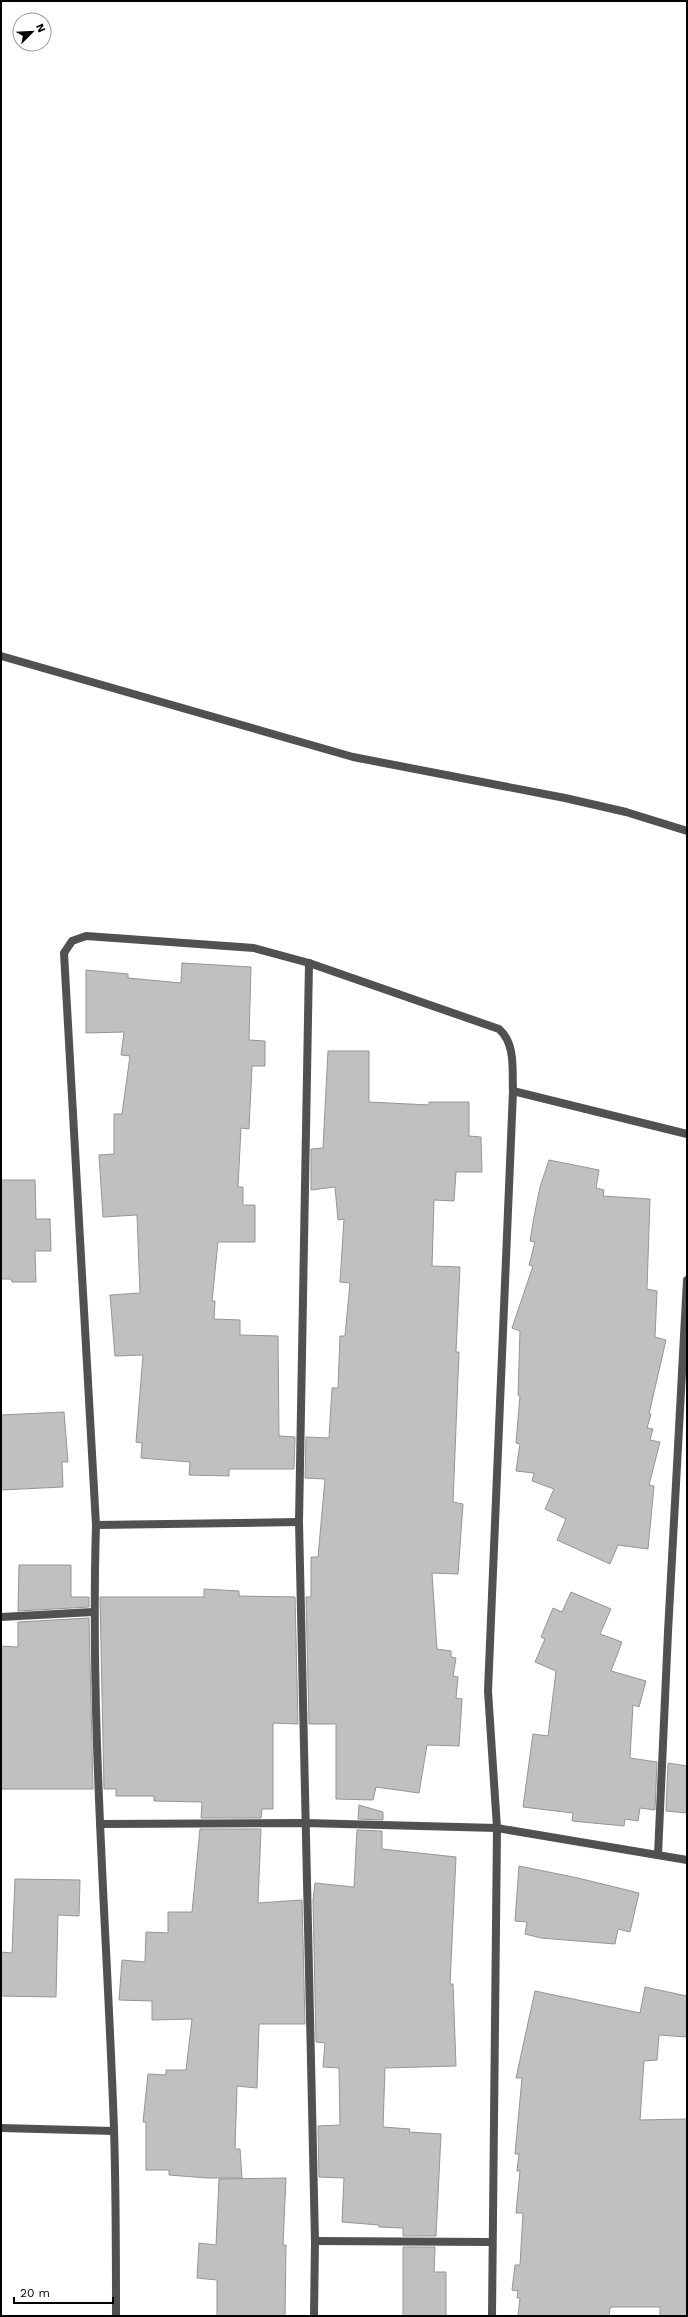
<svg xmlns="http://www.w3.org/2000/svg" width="688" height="2317" viewBox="0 0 688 2317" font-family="'Work Sans',sans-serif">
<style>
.building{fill:#c0c0c0;stroke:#959595}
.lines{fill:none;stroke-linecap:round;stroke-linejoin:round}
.minor{stroke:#515151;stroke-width:8}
</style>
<rect width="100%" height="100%" fill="#fff"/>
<!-- building -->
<g class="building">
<path d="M182,963L251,967L249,1040L265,1041V1066H252L249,1129L241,1128L238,1187H243V1205H255V1242H218L212,1301H215L214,1319L240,1320V1335L278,1336L279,1436L295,1437L294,1469H229V1476L189,1475L190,1462L141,1458L142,1443L136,1442L143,1355L115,1356L110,1295L140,1293L137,1215L103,1217L99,1155L114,1154V1114H122L130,1056L121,1055L124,1032L86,1033V970L128,974V978L181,983Z"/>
<path d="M328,1051H369V1102L429,1105V1102H469V1136L481,1137L482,1172H456L454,1201L434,1200L432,1266L460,1267L456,1352H459L453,1502L463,1504L458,1574L432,1573L437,1649L451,1651V1657L456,1658L453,1676L458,1677L456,1698L462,1699L459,1746L427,1745L419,1793L376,1787L373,1800L336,1799V1724H309L306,1597H311V1557H318L325,1479L305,1478L306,1437L329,1438L332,1388H338L340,1336H345L350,1283L340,1282L344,1219L338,1220L335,1187L311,1190V1149L323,1148Z"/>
<path d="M549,1160L599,1170L596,1188L604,1190L603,1196L650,1199L647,1289L657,1291L655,1337L666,1340L649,1414H651L647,1428L653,1429L650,1440L660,1442L649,1485L654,1486L648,1549L618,1545L610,1564L557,1540L566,1519L545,1509L554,1489L532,1481L534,1473L516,1471L520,1444L516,1443L520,1396L518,1395L520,1331L512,1328L533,1266L529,1265L535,1242L530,1241L534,1217L540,1187Z"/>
<path d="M1,1180H35L36,1219H50L51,1251H35L36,1282H12L11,1279H1Z"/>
<path d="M64,1412L68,1462H62L63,1487L1,1490V1415Z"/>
<path d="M19,1565H71V1597H89V1607L18,1611Z"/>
<path d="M204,1589L239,1591V1596L295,1597L298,1724L273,1723V1809H262L261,1818H201L202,1802L154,1801V1796H116V1789H104L100,1597H204Z"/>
<path d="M571,1592L611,1609L600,1634L622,1642L611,1671L646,1681L639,1707L633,1705L630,1758L657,1762L655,1810L640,1808L638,1821L625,1819L624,1826L572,1821L573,1813L523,1807L533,1734L548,1736L556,1671L535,1662L545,1639L541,1637L553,1608L562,1612Z"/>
<path d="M89,1618L93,1789H1V1646L18,1647V1622Z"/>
<path d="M668,1763L687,1766V1813L666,1811Z"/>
<path d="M359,1805L383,1812V1820L358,1819Z"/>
<path d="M200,1829H261L258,1903L302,1900L305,2024H259L257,2088L237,2086L235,2149H240L242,2178H207L169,2175V2170H146V2122H143L148,2074L166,2075V2070H186L192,2019L152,2020V2001L119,2000L122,1960L145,1962L146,1932L168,1933V1912H192Z"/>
<path d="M357,1830L382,1831V1849L456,1857L450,1984H453L456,2066L385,2068L383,2127L410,2129L409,2132L441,2134L436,2236H403V2228L379,2227V2225L342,2222L344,2178L319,2177L318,2126L340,2125L339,2068L323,2067L325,2043L316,2042L313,1900L315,1883L354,1887Z"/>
<path d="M519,1866L578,1878L639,1893L630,1932L618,1929L615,1944L541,1938L525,1934L527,1922L515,1921Z"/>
<path d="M15,1879L80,1880L79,1916L58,1915L56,1997L1,1996V1952L12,1953Z"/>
<path d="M645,1987L687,1996V2037L659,2035L657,2060L644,2061L640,2120L687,2119V2316H660V2307H612L610,2308L609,2316H518L520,2298H517L518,2291L512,2290L515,2265H520L523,2213H516L520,2171H517L519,2154H515L522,2078H516L535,1991L640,2013Z"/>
<path d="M286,2178L283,2245H286L285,2316H217V2280L197,2278L199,2243L216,2245L219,2179Z"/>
<path d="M403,2247H435L434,2272H446V2316H403Z"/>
</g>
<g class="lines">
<!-- minor -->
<g class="minor">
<path d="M1,656L353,757L565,798L626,812L687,831"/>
<path d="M309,963L299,1522L315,2241L314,2316"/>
<path d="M513,1091L687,1134"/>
<path d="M96,1525L299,1522"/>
<path d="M1,1617L93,1612"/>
<path d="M100,1824L305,1823L497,1828L687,1860"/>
<path d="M658,1855L668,1632L687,1280"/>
<path d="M1,2128L114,2131"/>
<path d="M315,2241L492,2242"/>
<path d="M116,2316C116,2254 116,2191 114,2129C107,1928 90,1726 96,1525L64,953L72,941L86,936L254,948L309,963L499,1029C516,1044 512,1070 513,1091L488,1691L497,1828L492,2316"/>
</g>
</g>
<!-- border -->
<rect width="688" height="2317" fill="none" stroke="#000000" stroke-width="4"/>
<!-- north arrow -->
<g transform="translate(32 32) rotate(66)"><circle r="19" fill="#ffffff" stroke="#999999"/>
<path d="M0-3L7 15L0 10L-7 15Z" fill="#000000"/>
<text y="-6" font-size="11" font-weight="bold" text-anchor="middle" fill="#000000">N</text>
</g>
<!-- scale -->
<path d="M14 2297v6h99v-6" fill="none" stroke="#000000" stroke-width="2"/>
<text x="20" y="2297" font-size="12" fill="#000000" stroke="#ffffff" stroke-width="3" paint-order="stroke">20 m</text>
</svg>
